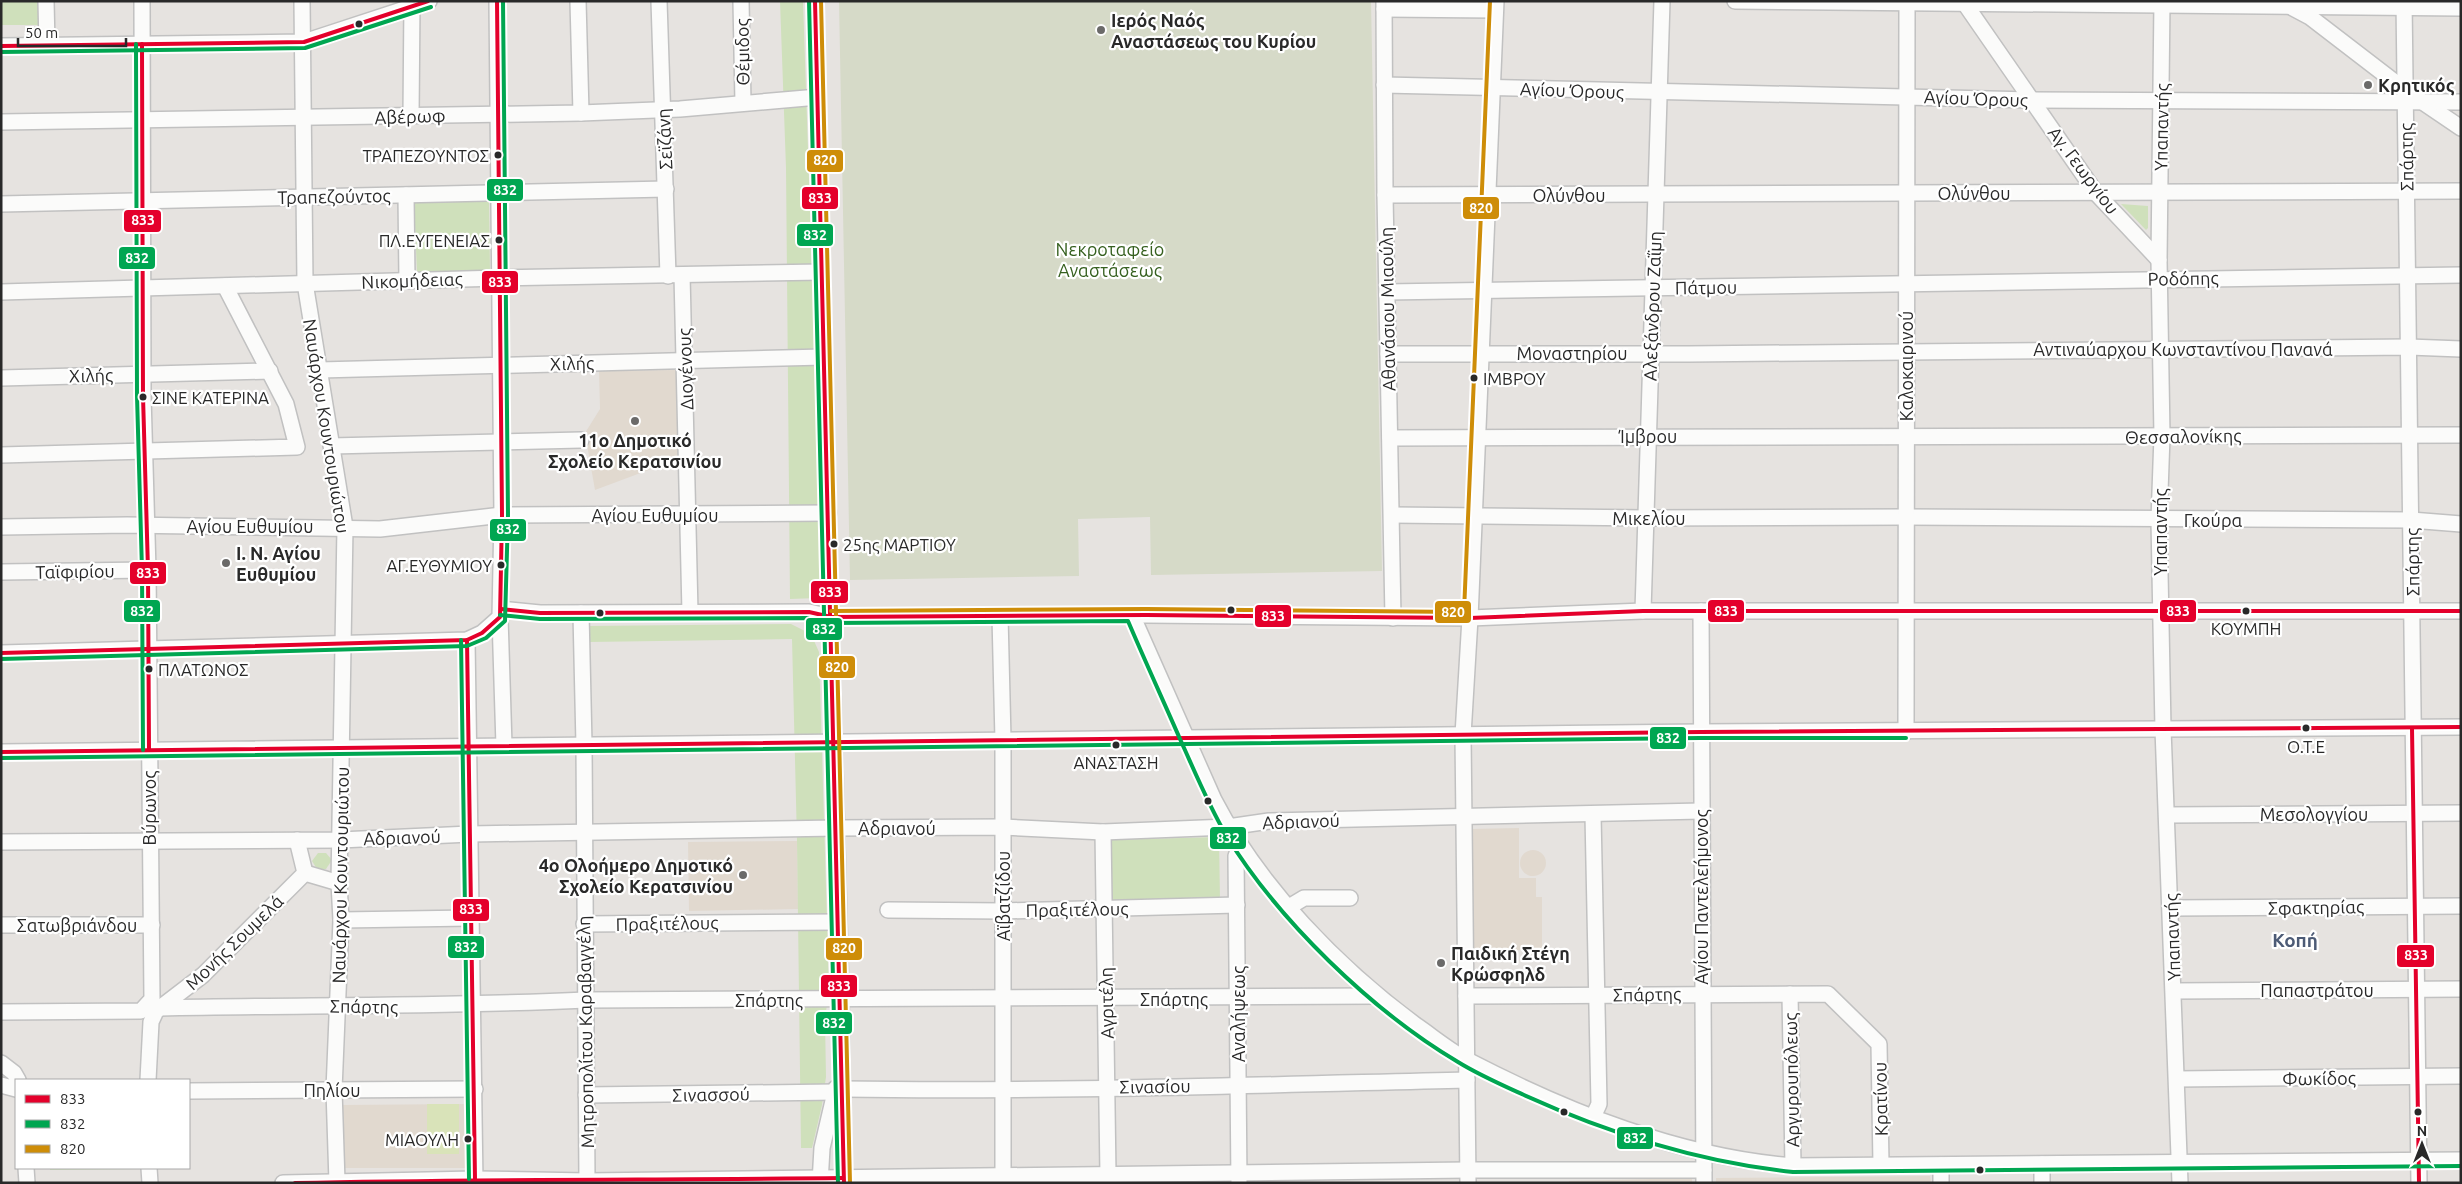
<svg xmlns="http://www.w3.org/2000/svg" width="2462" height="1184" viewBox="0 0 2462 1184" font-family="Ubuntu,sans-serif">
<style>
.education{fill:#e1d9cf}
.green{fill:#cfe0bb}
.cemetery{fill:#d6dac8}
.pitch{fill:#d9e3b9}
.lines{fill:none;stroke-linecap:round;stroke-linejoin:round}
.minor-casing{stroke:#c1c1c1;stroke-width:18}
.minor{stroke:#fbfbfa;stroke-width:15}
.bus-1-casing{stroke:#fff;stroke-width:8}
.bus-2-casing{stroke:#fff;stroke-width:8}
.bus-3-casing{stroke:#fff;stroke-width:8}
.bus-1{stroke:#e4002b;stroke-width:4}
.bus-2{stroke:#00a651;stroke-width:4}
.bus-3{stroke:#ce8d08;stroke-width:4}
.bus-dot{fill:#292929;stroke:#fff;stroke-width:2}
.poi-dot{fill:#6b6a69;stroke:#fff;stroke-width:2}
.labels{text-anchor:middle;dominant-baseline:central;stroke-width:4.5;stroke-linejoin:round;paint-order:stroke}
.bus-label{font-size:17px;fill:#292929;stroke:#fff;text-anchor:end}
.poi-label{font-size:18px;font-weight:bold;fill:#292929;stroke:#fff;text-anchor:start}
.street-label{font-size:18px;fill:#292929;stroke:#fff}
.park-label{font-size:18px;fill:#36601f;stroke:#fff}
.neighbourhood-label{font-size:19px;font-weight:bold;fill:#4d5b76;stroke:#fff}
.line-badge{stroke:#fff;stroke-width:2}
.badge-label{font-size:14px;text-anchor:middle;font-weight:bold;fill:#fff}
</style>
<rect width="100%" height="100%" fill="#e6e3e0"/>
<!-- education -->
<g class="education">
<path d="M676,370L678,459L595,490L585,433L600,409L599,371Z"/>
<path d="M1519,828V878H1536V897H1542V950H1471L1470,829Z"/>
<path d="M797,841L798,909L689,911L688,842Z"/>
<circle cx="1533" cy="863" r="13"/>
<path d="M465,1104L466,1168H342V1105Z"/>
<path d="M1930,1176L1931,1183H1716V1178Z"/>
<path d="M1692,1178V1183H1569V1181Z"/>
</g>
<!-- green -->
<g class="green">
<rect x="1" y="1" width="41" height="24"/>
<path d="M780,1H803L823,594L818,598L790,599L786,168Z"/>
<path d="M489,196L490,271L417,273L414,200Z"/>
<path d="M2121,204L2148,206V228L2146,230Z"/>
<path d="M791,624L811,634L819,652L829,988L825,1020L826,1077L822,1105L812,1148H801L797,841L792,639L589,642V626Z"/>
<path d="M1219,837L1220,901L1109,903L1107,840Z"/>
<path d="M318,853H326L332,860L326,869H317L312,861Z"/>
<path d="M50,1168H141V1169L50,1170Z"/>
</g>
<!-- cemetery -->
<path class="cemetery" d="M839,1H1371L1382,571L1151,575L1150,517L1078,519L1079,576L850,580Z"/>
<!-- pitch -->
<rect class="pitch" x="427" y="1104" width="32" height="50"/>
<g class="lines">
<defs>
<g id="minor">
<path d="M46,1L47,45"/>
<path d="M302,1L305,283L345,527L339,883L341,920L334,1090L337,1182"/>
<path d="M578,1L581,113"/>
<path d="M659,1L668,276"/>
<path d="M741,1L743,103"/>
<path d="M815,1L841,1000L844,1183"/>
<path d="M1384,1L1385,195L1393,618"/>
<path d="M1735,1L2461,8"/>
<path d="M1963,1L2096,193L2159,260"/>
<path d="M2162,1L2159,260L2162,436L2159,520L2163,729L2180,1183"/>
<path d="M2404,1L2419,1183"/>
<path d="M2293,8L2310,17L2405,90L2461,128"/>
<path d="M1384,9L1495,10"/>
<path d="M1,46L304,42L429,1"/>
<path d="M1384,85L2032,100L2461,102"/>
<path d="M411,116L412,1"/>
<path d="M1,122L581,113L680,109L818,97"/>
<path d="M406,195L407,280"/>
<path d="M1385,195L2461,191"/>
<path d="M1,204L666,189"/>
<path d="M682,275L690,612"/>
<path d="M1,292L499,278L822,272"/>
<path d="M1387,292C1745,288 2103,279 2461,275"/>
<path d="M1388,354H1689L2409,347L2461,349"/>
<path d="M320,370L824,357"/>
<path d="M1,378L270,371"/>
<path d="M1390,438L2461,435"/>
<path d="M331,446L581,440"/>
<path d="M1,455L297,447L286,404L225,286"/>
<path d="M1392,515L1645,518L1906,517L2411,520L2461,524"/>
<path d="M1,527L127,525L380,529L502,515L829,513"/>
<path d="M1,572L148,570"/>
<path d="M501,609L540,613L809,612L831,617L1146,615L1470,618L1643,611H2461"/>
<path d="M1643,611L1662,1"/>
<path d="M1701,611L1704,1183"/>
<path d="M581,613L584,745L587,1181"/>
<path d="M1132,615L1214,800C1259,887 1338,968 1417,1026C1433,1037 1450,1051 1467,1060C1568,1112 1679,1157 1793,1166L2461,1160"/>
<path d="M1000,616L1003,740V1176"/>
<path d="M500,617L504,746"/>
<path d="M467,640L475,1183"/>
<path d="M1,653L467,640L482,633L500,617L502,515L497,1"/>
<path d="M1906,732L1907,1"/>
<path d="M1,752L1700,732L2461,727"/>
<path d="M1593,815L1599,1104L1593,1117"/>
<path d="M2167,815L2461,813"/>
<path d="M1103,832L1108,1175"/>
<path d="M1,842L340,840L470,834L837,828L1003,827L1103,832L1228,827L1269,821L1701,811"/>
<path d="M305,873L339,883"/>
<path d="M1289,907L1304,898H1350"/>
<path d="M2171,908L2461,906"/>
<path d="M888,910L1003,911L1237,905"/>
<path d="M341,920L471,918"/>
<path d="M584,924L839,922"/>
<path d="M1,925H152"/>
<path d="M2174,991L2461,989"/>
<path d="M1790,994L1793,1166"/>
<path d="M1466,996L1828,994L1879,1044L1881,1165"/>
<path d="M160,1008C302,1005 444,1007 586,1000L1377,996"/>
<path d="M1,1012L141,1011L152,999L148,570L143,396L142,1"/>
<path d="M1,1063L14,1073L18,1080"/>
<path d="M2177,1079L2461,1076"/>
<path d="M148,1080L151,1022L156,1011L203,975L305,873L297,840"/>
<path d="M1,1085L16,1089"/>
<path d="M843,1089C1051,1092 1259,1085 1467,1080"/>
<path d="M189,1091L475,1089"/>
<path d="M586,1095L836,1092"/>
<path d="M2042,1164V1183"/>
<path d="M1941,1165V1183"/>
<path d="M26,1168L27,1183"/>
<path d="M149,1168L150,1183"/>
<path d="M283,1183L475,1179L587,1181L1468,1170H1704"/>
<path d="M820,1183L822,1148L836,1088"/>
<path d="M1239,1183L1236,856L1240,846"/>
<path d="M1468,1183L1463,735L1470,618L1496,1"/>
</g>
</defs>
<!-- minor casing -->
<use href="#minor" class="minor-casing"/>
<!-- minor -->
<use href="#minor" class="minor"/>
<defs>
<g id="bus-1">
<path d="M815,1L844,1183"/>
<path d="M142,44L143,396L148,570L149,750"/>
<path d="M1,46L304,42L428,1"/>
<path d="M501,609L540,613L809,612L831,617L1146,615L1470,618L1643,611H2461"/>
<path d="M467,640L475,1179"/>
<path d="M1,653L467,640L482,633L500,617L502,515L497,1"/>
<path d="M2412,728L2419,1183"/>
<path d="M1,752L1700,732L2461,727"/>
<path d="M295,1183C478,1179 660,1180 843,1178"/>
</g>
<g id="bus-2">
<path d="M809,1L838,1183"/>
<path d="M136,44L137,396L142,570L143,750"/>
<path d="M1,52L305,48L431,7"/>
<path d="M500,615L540,619L808,618L831,623L1128,621C1145,661 1163,700 1180,739C1195,772 1208,804 1226,835C1278,920 1372,1011 1458,1062C1479,1075 1502,1085 1524,1095C1610,1134 1699,1162 1793,1172L2461,1166"/>
<path d="M461,640L469,1179"/>
<path d="M1,659L467,646L486,638L505,621L508,515L503,1"/>
<path d="M1,758L1700,738H1906"/>
</g>
<g id="bus-3">
<path d="M821,1L850,1183"/>
<path d="M831,611L1146,609L1464,612L1490,1"/>
</g>
</defs>
<!-- bus-1 casing -->
<use href="#bus-1" class="bus-1-casing"/>
<!-- bus-2 casing -->
<use href="#bus-2" class="bus-2-casing"/>
<!-- bus-3 casing -->
<use href="#bus-3" class="bus-3-casing"/>
<!-- bus-1 -->
<use href="#bus-1" class="bus-1"/>
<!-- bus-2 -->
<use href="#bus-2" class="bus-2"/>
<!-- bus-3 -->
<use href="#bus-3" class="bus-3"/>
</g>
<!-- markers -->
<g class="bus-dot">
<circle cx="359" cy="24" r="4.5"/>
<circle cx="498" cy="155" r="4.5"/>
<circle cx="499" cy="240" r="4.5"/>
<circle cx="1474" cy="378" r="4.5"/>
<circle cx="143" cy="397" r="4.5"/>
<circle cx="834" cy="544" r="4.5"/>
<circle cx="501" cy="565" r="4.5"/>
<circle cx="1231" cy="610" r="4.5"/>
<circle cx="2246" cy="611" r="4.5"/>
<circle cx="600" cy="613" r="4.5"/>
<circle cx="149" cy="669" r="4.5"/>
<circle cx="2306" cy="728" r="4.5"/>
<circle cx="1116" cy="745" r="4.5"/>
<circle cx="1208" cy="801" r="4.5"/>
<circle cx="1564" cy="1112" r="4.5"/>
<circle cx="2418" cy="1112" r="4.5"/>
<circle cx="468" cy="1139" r="4.5"/>
<circle cx="1980" cy="1170" r="4.5"/>
</g>
<g class="poi-dot">
<circle cx="1101" cy="30" r="5"/>
<circle cx="2368" cy="85" r="5"/>
<circle cx="635" cy="421" r="5"/>
<circle cx="226" cy="563" r="5"/>
<circle cx="743" cy="875" r="5"/>
<circle cx="1441" cy="963" r="5"/>
</g>
<g class="labels">
<!-- bus labels -->
<g class="bus-label">
<text x="489" y="155">ΤΡΑΠΕΖΟΥΝΤΟΣ</text>
<text x="490" y="240">ΠΛ.ΕΥΓΕΝΕΙΑΣ</text>
<text x="1483" y="378" text-anchor="start">ΙΜΒΡΟΥ</text>
<text x="152" y="397" text-anchor="start">ΣΙΝΕ ΚΑΤΕΡΙΝΑ</text>
<text x="843" y="544" text-anchor="start">25ης ΜΑΡΤΙΟΥ</text>
<text x="492" y="565">ΑΓ.ΕΥΘΥΜΙΟΥ</text>
<text x="2246" y="628" text-anchor="middle">ΚΟΥΜΠΗ</text>
<text x="158" y="669" text-anchor="start">ΠΛΑΤΩΝΟΣ</text>
<text x="2306" y="746" text-anchor="middle">Ο.Τ.Ε</text>
<text x="1116" y="762" text-anchor="middle">ΑΝΑΣΤΑΣΗ</text>
<text x="459" y="1139">ΜΙΑΟΥΛΗ</text>
</g>
<!-- poi labels -->
<g class="poi-label">
<text x="1111" y="20">Ιερός Ναός<tspan x="1111" dy="21">Αναστάσεως του Κυρίου</tspan></text>
<text x="2378" y="85">Κρητικός</text>
<text x="635" y="440" text-anchor="middle">11o Δημοτικό<tspan x="635" dy="21">Σχολείο Κερατσινίου</tspan></text>
<text x="236" y="553">Ι. Ν. Αγίου<tspan x="236" dy="21">Ευθυμίου</tspan></text>
<text x="733" y="865" text-anchor="end">4o Ολοήμερο Δημοτικό<tspan x="733" dy="21">Σχολείο Κερατσινίου</tspan></text>
<text x="1451" y="953">Παιδική Στέγη<tspan x="1451" dy="21">Κρώσφηλδ</tspan></text>
</g>
<!-- street labels -->
<g class="street-label">
<text transform="translate(742 52) rotate(-91)">Θέμιδος</text>
<text transform="translate(1572 90) rotate(2)">Αγίου Όρους</text>
<text transform="translate(1976 98) rotate(2)">Αγίου Όρους</text>
<text transform="translate(410 116) rotate(-2)">Αβέρωφ</text>
<text transform="translate(2161 127) rotate(-89)">Υπαπαντής</text>
<text transform="translate(664 139) rotate(-93)">Σεϊζάνη</text>
<text transform="translate(2406 157) rotate(-91)">Σπάρτης</text>
<text transform="translate(2084 170) rotate(53)">Αγ. Γεωργίου</text>
<text x="1974" y="193">Ολύνθου</text>
<text x="1569" y="195">Ολύνθου</text>
<text transform="translate(334 196) rotate(-1)">Τραπεζούντος</text>
<text transform="translate(2183 278) rotate(-1)">Ροδόπης</text>
<text transform="translate(412 280) rotate(-2)">Νικομήδειας</text>
<text transform="translate(1706 287) rotate(-1)">Πάτμου</text>
<text transform="translate(1652 306) rotate(-88)">Αλεξάνδρου Ζαΐμη</text>
<text transform="translate(1387 309) rotate(-91)">Αθανάσιου Μιαούλη</text>
<text x="2183" y="349">Αντιναύαρχου Κωνσταντίνου Πανανά</text>
<text x="1572" y="353">Μοναστηρίου</text>
<text transform="translate(572 363) rotate(-1)">Χιλής</text>
<text transform="translate(1906 366) rotate(-90)">Καλοκαιρινού</text>
<text transform="translate(685 369) rotate(-92)">Διογένους</text>
<text transform="translate(91 375) rotate(-1)">Χιλής</text>
<text transform="translate(327 426) rotate(81)">Ναυάρχου Κουντουριώτου</text>
<text x="1648" y="436">Ίμβρου</text>
<text transform="translate(2183 436) rotate(-1)">Θεσσαλονίκης</text>
<text x="655" y="515">Αγίου Ευθυμίου</text>
<text x="1649" y="518">Μικελίου</text>
<text x="2213" y="520">Γκούρα</text>
<text x="250" y="526">Αγίου Ευθυμίου</text>
<text transform="translate(2160 532) rotate(-90)">Υπαπαντής</text>
<text transform="translate(2412 562) rotate(-91)">Σπάρτης</text>
<text transform="translate(75 571) rotate(-1)">Ταϊφιρίου</text>
<text transform="translate(149 808) rotate(-90)">Βύρωνος</text>
<text x="2314" y="814">Μεσολογγίου</text>
<text transform="translate(1301 821) rotate(-2)">Αδριανού</text>
<text x="897" y="828">Αδριανού</text>
<text transform="translate(402 837) rotate(-2)">Αδριανού</text>
<text transform="translate(340 875) rotate(-89)">Ναυάρχου Κουντουριώτου</text>
<text transform="translate(1003 896) rotate(-90)">Αϊβατζίδου</text>
<text transform="translate(1701 897) rotate(-90)">Αγίου Παντελεήμονος</text>
<text transform="translate(2316 907) rotate(-1)">Σφακτηρίας</text>
<text transform="translate(1077 909) rotate(-1)">Πραξιτέλους</text>
<text transform="translate(667 923) rotate(-1)">Πραξιτέλους</text>
<text x="77" y="925">Σατωβριάνδου</text>
<text transform="translate(2172 937) rotate(-92)">Υπαπαντής</text>
<text transform="translate(234 942) rotate(-44)">Μονής Σουμελά</text>
<text x="2317" y="990">Παπαστράτου</text>
<text transform="translate(1647 994) rotate(-1)">Σπάρτης</text>
<text x="1174" y="999">Σπάρτης</text>
<text x="769" y="1000">Σπάρτης</text>
<text transform="translate(1106 1003) rotate(-91)">Αγριτέλη</text>
<text transform="translate(364 1006) rotate(1)">Σπάρτης</text>
<text transform="translate(1238 1014) rotate(-90)">Αναλήψεως</text>
<text transform="translate(585 1032) rotate(-91)">Μητροπολίτου Καραβαγγέλη</text>
<text transform="translate(2319 1078) rotate(-1)">Φωκίδος</text>
<text transform="translate(1791 1080) rotate(-91)">Αργυρουπόλεως</text>
<text transform="translate(1155 1086) rotate(-1)">Σινασίου</text>
<text x="332" y="1090">Πηλίου</text>
<text transform="translate(711 1094) rotate(-1)">Σινασσού</text>
<text transform="translate(1880 1099) rotate(-91)">Κρατίνου</text>
</g>
<!-- park labels -->
<g class="park-label">
<text x="1110" y="249">Νεκροταφείο<tspan x="1110" dy="21">Αναστάσεως</tspan></text>
</g>
<!-- neighbourhood labels -->
<g class="neighbourhood-label">
<text x="2295" y="940">Κοπή</text>
</g>
</g>
<g class="line-badge">
<rect x="806" y="149" width="38" height="24" rx="5" fill="#ce8d08"/>
<rect x="486" y="178" width="38" height="24" rx="5" fill="#00a651"/>
<rect x="801" y="186" width="38" height="24" rx="5" fill="#e4002b"/>
<rect x="1462" y="196" width="38" height="24" rx="5" fill="#ce8d08"/>
<rect x="123" y="209" width="39" height="24" rx="5" fill="#e4002b"/>
<rect x="796" y="223" width="38" height="24" rx="5" fill="#00a651"/>
<rect x="118" y="246" width="38" height="24" rx="5" fill="#00a651"/>
<rect x="481" y="270" width="38" height="24" rx="5" fill="#e4002b"/>
<rect x="489" y="518" width="38" height="24" rx="5" fill="#00a651"/>
<rect x="129" y="561" width="38" height="24" rx="5" fill="#e4002b"/>
<rect x="810" y="580" width="39" height="24" rx="5" fill="#e4002b"/>
<rect x="123" y="599" width="38" height="24" rx="5" fill="#00a651"/>
<rect x="1707" y="599" width="38" height="24" rx="5" fill="#e4002b"/>
<rect x="2159" y="599" width="38" height="24" rx="5" fill="#e4002b"/>
<rect x="1434" y="600" width="38" height="24" rx="5" fill="#ce8d08"/>
<rect x="1254" y="604" width="38" height="24" rx="5" fill="#e4002b"/>
<rect x="805" y="617" width="38" height="24" rx="5" fill="#00a651"/>
<rect x="818" y="655" width="38" height="24" rx="5" fill="#ce8d08"/>
<rect x="1649" y="726" width="38" height="24" rx="5" fill="#00a651"/>
<rect x="1209" y="826" width="38" height="24" rx="5" fill="#00a651"/>
<rect x="452" y="898" width="38" height="24" rx="5" fill="#e4002b"/>
<rect x="447" y="935" width="38" height="24" rx="5" fill="#00a651"/>
<rect x="825" y="937" width="38" height="24" rx="5" fill="#ce8d08"/>
<rect x="2396" y="944" width="39" height="24" rx="5" fill="#e4002b"/>
<rect x="820" y="974" width="38" height="24" rx="5" fill="#e4002b"/>
<rect x="815" y="1011" width="38" height="24" rx="5" fill="#00a651"/>
<rect x="1616" y="1126" width="38" height="24" rx="5" fill="#00a651"/>
</g>
<g class="badge-label">
<text x="825" y="165">820</text>
<text x="505" y="195">832</text>
<text x="820" y="203">833</text>
<text x="1481" y="213">820</text>
<text x="143" y="225">833</text>
<text x="815" y="240">832</text>
<text x="137" y="263">832</text>
<text x="500" y="287">833</text>
<text x="508" y="534">832</text>
<text x="148" y="578">833</text>
<text x="830" y="597">833</text>
<text x="142" y="616">832</text>
<text x="1726" y="616">833</text>
<text x="2178" y="616">833</text>
<text x="1453" y="617">820</text>
<text x="1273" y="621">833</text>
<text x="824" y="634">832</text>
<text x="837" y="672">820</text>
<text x="1668" y="743">832</text>
<text x="1228" y="843">832</text>
<text x="471" y="914">833</text>
<text x="466" y="952">832</text>
<text x="844" y="953">820</text>
<text x="2416" y="960">833</text>
<text x="839" y="991">833</text>
<text x="834" y="1028">832</text>
<text x="1635" y="1143">832</text>
</g>
<!-- border -->
<rect width="2462" height="1184" fill="none" stroke="#292929" stroke-width="5"/>
<!-- legend -->
<rect x="15" y="1079" width="175" height="90" fill="#ffffff" stroke="#a9a9a9"/>
<rect x="25" y="1095" width="25" height="8" fill="#e4002b" stroke="#a9a9a9"/>
<text x="60" y="1104" font-size="15" fill="#292929">833</text>
<rect x="25" y="1120" width="25" height="8" fill="#00a651" stroke="#a9a9a9"/>
<text x="60" y="1129" font-size="15" fill="#292929">832</text>
<rect x="25" y="1145" width="25" height="8" fill="#ce8d08" stroke="#a9a9a9"/>
<text x="60" y="1154" font-size="15" fill="#292929">820</text>
<!-- north arrow -->
<g transform="translate(2422 1144)" stroke="#ffffff" stroke-width="4" paint-order="stroke">
<path d="M0-4L9 19L0 12L-9 19Z" fill="#292929"/>
<text y="-8" font-size="14" font-weight="bold" text-anchor="middle" fill="#292929">N</text>
</g>
<!-- scale -->
<path d="M18 38v8h108v-8" fill="none" stroke="#292929" stroke-width="2.5"/>
<text x="25" y="38" font-size="15" fill="#292929" stroke="#ffffff" stroke-width="4" paint-order="stroke">50 m</text>
</svg>
